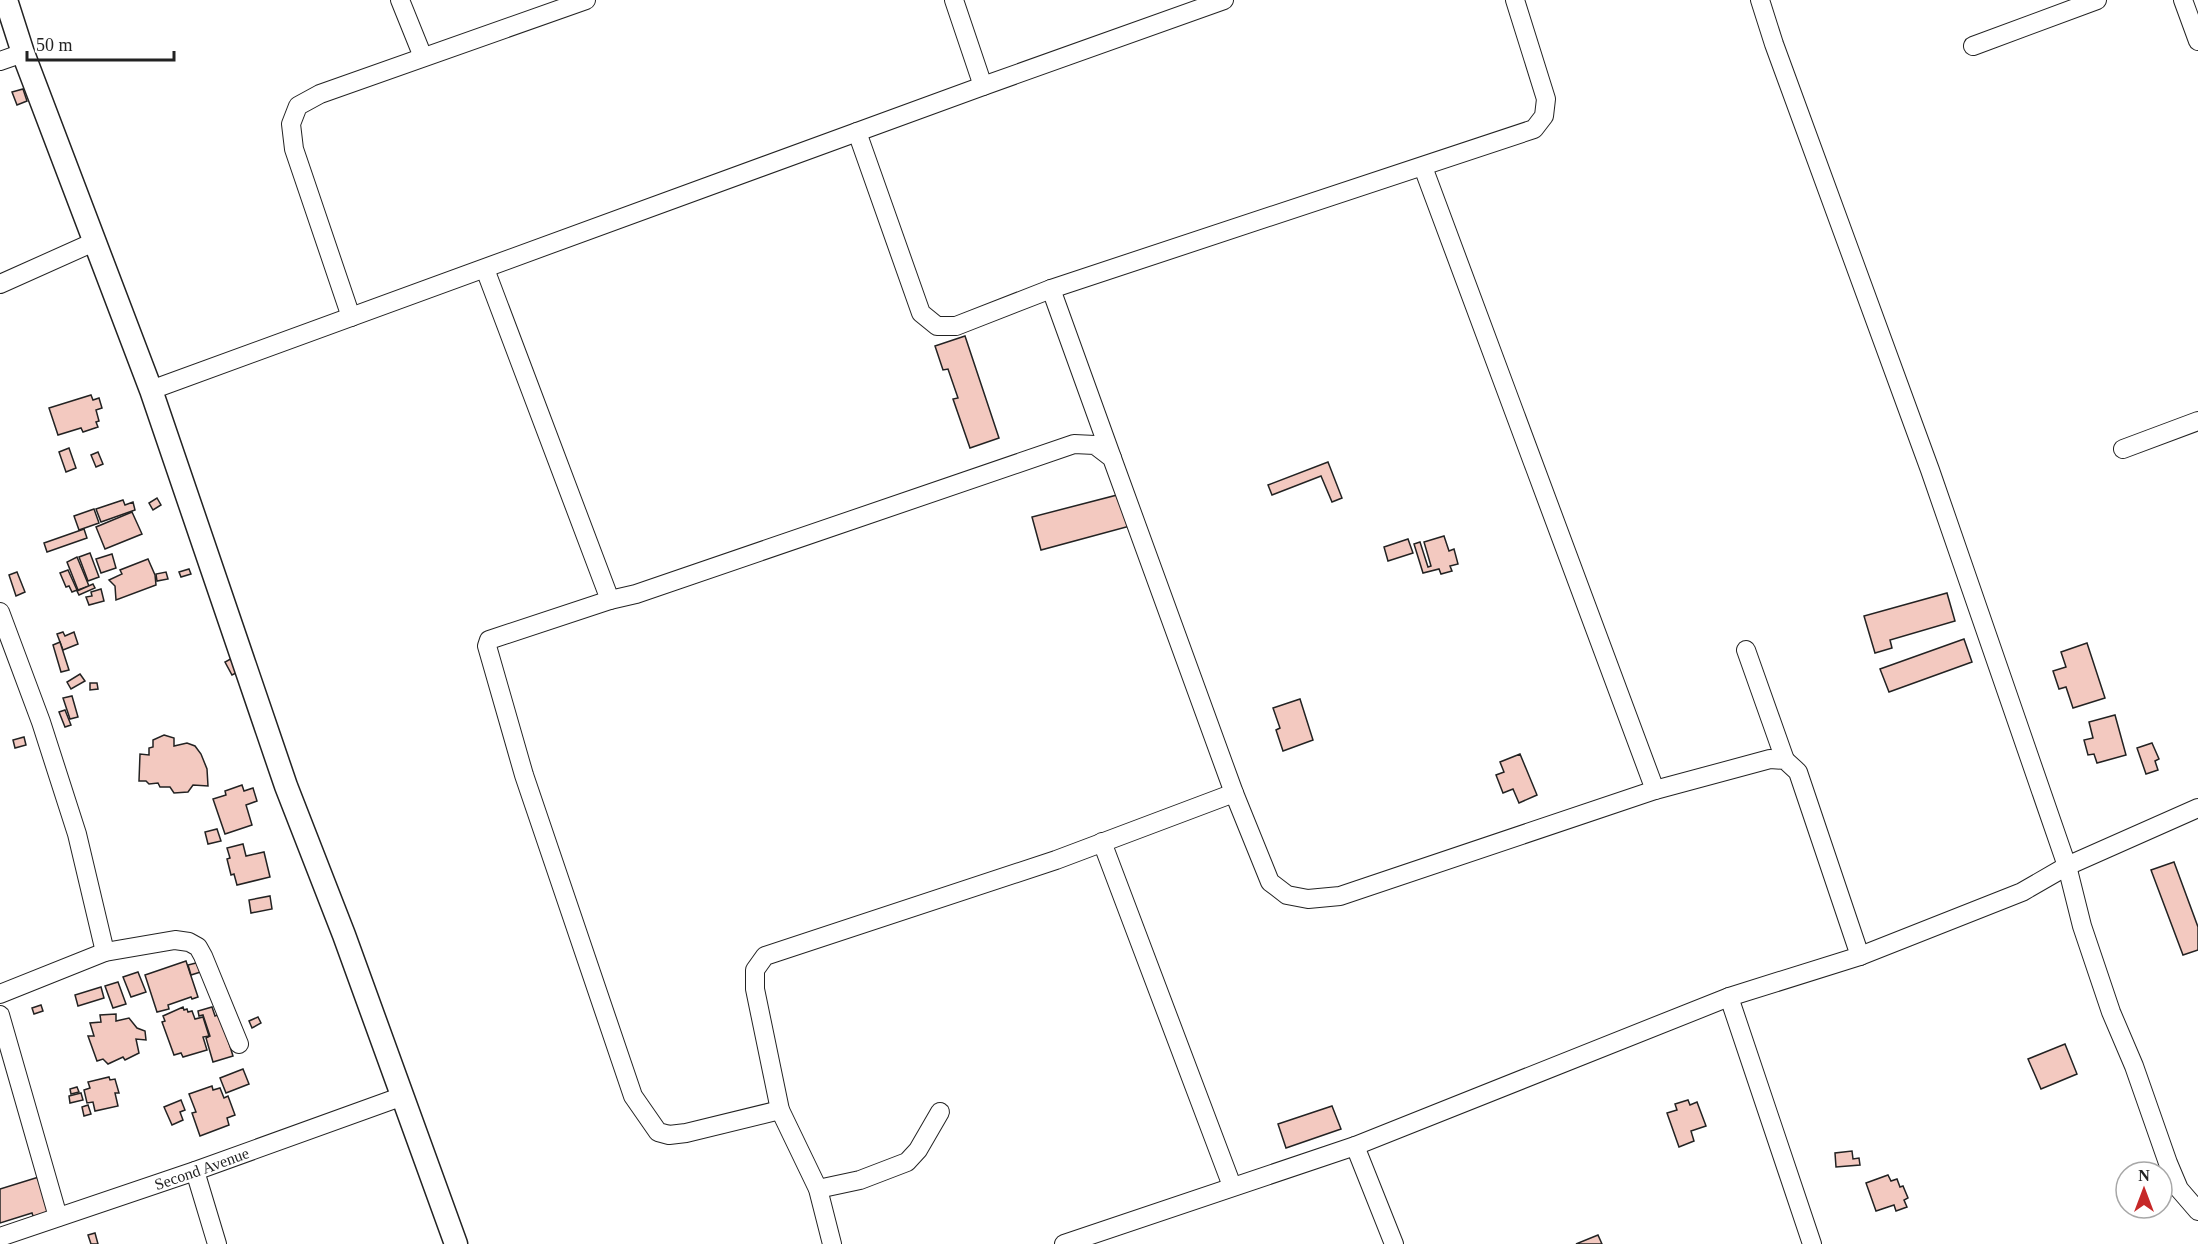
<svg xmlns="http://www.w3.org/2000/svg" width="2198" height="1244" viewBox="0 0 2198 1244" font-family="Georgia,serif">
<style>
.building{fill:#f3c9c0;stroke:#222;stroke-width:1.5}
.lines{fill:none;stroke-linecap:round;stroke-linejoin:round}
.minor-casing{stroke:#222;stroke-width:20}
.tertiary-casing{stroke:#222;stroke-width:25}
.minor{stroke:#fff;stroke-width:18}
.tertiary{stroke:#fff;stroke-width:22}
.labels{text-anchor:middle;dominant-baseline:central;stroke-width:4.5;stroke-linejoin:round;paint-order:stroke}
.street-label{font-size:16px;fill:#222;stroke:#fff}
</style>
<rect width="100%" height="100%" fill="#fff"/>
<!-- building -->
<g class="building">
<path d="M23,89L27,101L17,105L12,92Z"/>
<path d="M965,336L999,438L970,448L953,399L958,398L948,369L943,370L935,346Z"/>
<path d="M91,395L93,400L99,398L102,408L96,410L99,421L96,422L98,427L83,432L81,428L58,435L49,408Z"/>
<path d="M69,448L76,468L66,472L59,452Z"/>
<path d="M98,452L103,464L96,467L91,455Z"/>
<path d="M1328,462L1342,498L1332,502L1321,476L1272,495L1268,485Z"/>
<path d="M1121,494L1130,526L1041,550L1032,517Z"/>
<path d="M157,498L161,505L153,510L149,503Z"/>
<path d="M123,500L125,505L133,502L135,510L101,522L96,509Z"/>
<path d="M94,509L99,523L79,530L74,516Z"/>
<path d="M132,512L142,534L105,549L96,527Z"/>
<path d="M84,529L87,538L47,552L44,543Z"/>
<path d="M1444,536L1449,551L1454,549L1458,564L1450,566L1452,571L1441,574L1439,569L1423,573L1414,544L1420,542L1428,567L1431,566L1424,542Z"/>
<path d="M1408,539L1413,553L1388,561L1384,547Z"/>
<path d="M90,553L99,577L88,581L79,557Z"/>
<path d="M112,554L116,568L101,573L96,559Z"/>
<path d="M77,557L89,586L78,590L67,562Z"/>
<path d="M148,559L155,575L156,585L116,600L115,586L109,580L122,574L120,570Z"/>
<path d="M189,569L191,574L181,577L179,572Z"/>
<path d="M68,570L77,590L72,592L69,586L66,587L60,573Z"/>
<path d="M17,572L25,592L16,596L9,575Z"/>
<path d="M166,572L168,579L157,581L156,574Z"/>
<path d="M93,584L95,588L79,595L77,591Z"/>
<path d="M101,589L104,601L89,605L86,597L92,596L91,592Z"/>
<path d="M1947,593L1955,621L1890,640L1892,648L1875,653L1864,616Z"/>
<path d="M63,632L65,636L74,632L78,644L63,650L57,634Z"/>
<path d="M1964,639L1972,662L1889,692L1880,669Z"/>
<path d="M60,642L69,670L61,672L53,645Z"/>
<path d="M2087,643L2105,698L2073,708L2066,687L2059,689L2053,671L2066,667L2061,652Z"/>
<path d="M236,656L244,669L232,675L225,662Z"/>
<path d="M80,674L85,681L71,689L67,682Z"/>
<path d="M90,683H97L98,689L90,690Z"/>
<path d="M72,696L78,717L70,719L63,698Z"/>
<path d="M1300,699L1313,740L1283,751L1276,730L1280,728L1273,708Z"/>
<path d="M65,710L71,725L65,727L59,712Z"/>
<path d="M2115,715L2126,755L2097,763L2094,754L2088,755L2084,740L2093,738L2089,722Z"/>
<path d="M164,735L174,738V746L187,743L195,746L201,754L207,769L208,786L193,785L188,792L174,793L170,787H160L158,783L149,784L146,781H139L140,754L149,755V748L153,747V740Z"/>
<path d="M24,737L26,745L15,748L13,740Z"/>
<path d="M2152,743L2159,759L2155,761L2158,770L2146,774L2137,748Z"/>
<path d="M1520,754L1537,795L1519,803L1513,789L1503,793L1496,775L1504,772L1500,762Z"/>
<path d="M242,785L244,791L253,788L257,801L246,805L252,825L225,834L213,799L226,795L225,791Z"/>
<path d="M217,829L221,841L208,844L205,832Z"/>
<path d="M243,844L246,856L264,852L270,877L237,885L234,874L231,875L227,859L230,858L227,848Z"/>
<path d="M2174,862L2198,927V950L2183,955L2151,870Z"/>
<path d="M270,896L272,909L251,913L249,900Z"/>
<path d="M186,961L198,997L192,999L191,997L168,1005L169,1009L157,1012L145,975Z"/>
<path d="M204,961L207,970L191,975L188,965Z"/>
<path d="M138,972L146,992L131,997L123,977Z"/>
<path d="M118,982L126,1004L113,1008L105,986Z"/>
<path d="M101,987L104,998L78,1006L75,995Z"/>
<path d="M41,1005L43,1011L34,1014L32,1008Z"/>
<path d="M183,1007L184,1010L187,1009L188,1012L192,1011L195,1019L203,1017L209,1036L203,1037L207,1050L183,1057L181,1053L174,1055L162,1022L165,1021L163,1016Z"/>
<path d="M212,1007L215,1016L220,1014L233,1056L213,1062L206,1038L210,1036L203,1015L199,1016L198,1011Z"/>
<path d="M116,1014V1021L129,1018L137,1028L145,1031L146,1040L136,1039L139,1053L125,1060L123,1057L108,1064L103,1059L97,1061L88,1036H94L90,1023L101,1022L100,1015Z"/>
<path d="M258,1017L261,1023L252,1028L249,1021Z"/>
<path d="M2065,1044L2077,1074L2041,1089L2028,1059Z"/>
<path d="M243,1069L249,1084L226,1093L220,1078Z"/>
<path d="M109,1077L110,1080L115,1079L119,1093H115L118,1106L95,1111L93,1102L87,1103L84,1090L90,1088L88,1082Z"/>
<path d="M212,1086L213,1090L220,1088L224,1098L228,1096L235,1115L227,1118L229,1125L200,1136L192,1113L196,1112L189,1094Z"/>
<path d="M77,1087L79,1092L71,1094L70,1089Z"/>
<path d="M81,1093L83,1100L70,1103L69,1096Z"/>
<path d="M181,1100L185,1110L180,1112L183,1120L172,1125L164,1107Z"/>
<path d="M1688,1100L1690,1105L1697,1102L1706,1126L1691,1131L1694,1141L1679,1147L1667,1113L1677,1110L1675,1104Z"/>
<path d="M88,1105L91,1114L84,1116L82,1107Z"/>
<path d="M1332,1106L1341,1129L1286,1148L1278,1124Z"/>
<path d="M1852,1151L1853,1159L1859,1158L1860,1165L1836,1167L1835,1153Z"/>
<path d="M1888,1175L1891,1181L1897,1179L1900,1187L1903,1186L1908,1198L1904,1200L1907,1207L1896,1211L1894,1205L1876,1211L1866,1183Z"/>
<path d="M42,1176L49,1214L34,1219L32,1213L0,1223V1189Z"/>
<path d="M95,1233L98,1244H91L88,1235Z"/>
<path d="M1598,1235L1602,1244H1576Z"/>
</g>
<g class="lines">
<defs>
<g id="minor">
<path d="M400,0L423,57"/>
<path d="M954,0L983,86"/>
<path d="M1760,0L1774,44L1930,470L2067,866L2082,926L2111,1012L2134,1066L2168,1163L2179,1189L2198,1211"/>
<path d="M2183,0L2198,41"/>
<path d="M1973,46L2097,0"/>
<path d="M0,61L23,53"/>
<path d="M857,132L921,313L937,326H956L1051,289L1534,129L1544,116L1546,99L1515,0"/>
<path d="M1423,167L1655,790"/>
<path d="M485,269L610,600L636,594L1074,444L1095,445L1112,458L1234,793L1270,882L1287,895L1308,899L1340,896L1655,790L1770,759L1785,760L1798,772L1860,956"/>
<path d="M0,284L94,242"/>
<path d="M1051,289L1112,458"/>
<path d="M351,317L294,149L291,124L298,106L320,94L586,0"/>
<path d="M151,390L983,86L1224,0"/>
<path d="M2123,449L2198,421"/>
<path d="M610,600L489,640L487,646L524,775L633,1096L658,1132L669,1135L686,1133L780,1110"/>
<path d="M0,612L41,722L77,834L105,952"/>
<path d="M1746,650L1785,760"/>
<path d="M1102,842L1232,1186"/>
<path d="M0,994L105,952L175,940L189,942L198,947L203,956L239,1044"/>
<path d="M1729,997L1812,1244"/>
<path d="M0,1015L58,1217"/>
<path d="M1355,1146L1394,1244"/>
<path d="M195,1171L217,1244"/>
<path d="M818,1189L860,1180L907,1162L918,1150L940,1112"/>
<path id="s1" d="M0,1237L195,1171L403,1096"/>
<path d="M832,1244L818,1189L780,1110L755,989V970L765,956L1056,860L1234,793"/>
<path d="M1064,1244L1355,1146L1729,997L1860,956L2022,892L2067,866L2198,808"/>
</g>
<path id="tertiary" d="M6,0L23,53L151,390L286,786L344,935L456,1244"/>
</defs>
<!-- minor casing -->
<use href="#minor" class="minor-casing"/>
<!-- tertiary casing -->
<use href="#tertiary" class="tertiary-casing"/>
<!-- minor -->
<use href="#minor" class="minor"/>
<!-- tertiary -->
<use href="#tertiary" class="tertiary"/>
</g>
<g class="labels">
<!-- street labels -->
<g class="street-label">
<text stroke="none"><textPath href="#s1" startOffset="213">Second Avenue</textPath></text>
</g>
</g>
<!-- north arrow -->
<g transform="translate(2144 1190)"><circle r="28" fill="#ffffff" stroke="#a7a7a7" stroke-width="1.5"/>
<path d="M0-4.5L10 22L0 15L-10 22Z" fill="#c62828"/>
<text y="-9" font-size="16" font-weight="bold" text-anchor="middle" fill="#222222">N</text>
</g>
<!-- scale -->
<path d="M27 51v9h147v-9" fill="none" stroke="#222222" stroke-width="3"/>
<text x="36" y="51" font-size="18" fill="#222222" stroke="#ffffff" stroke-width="4.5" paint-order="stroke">50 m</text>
</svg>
